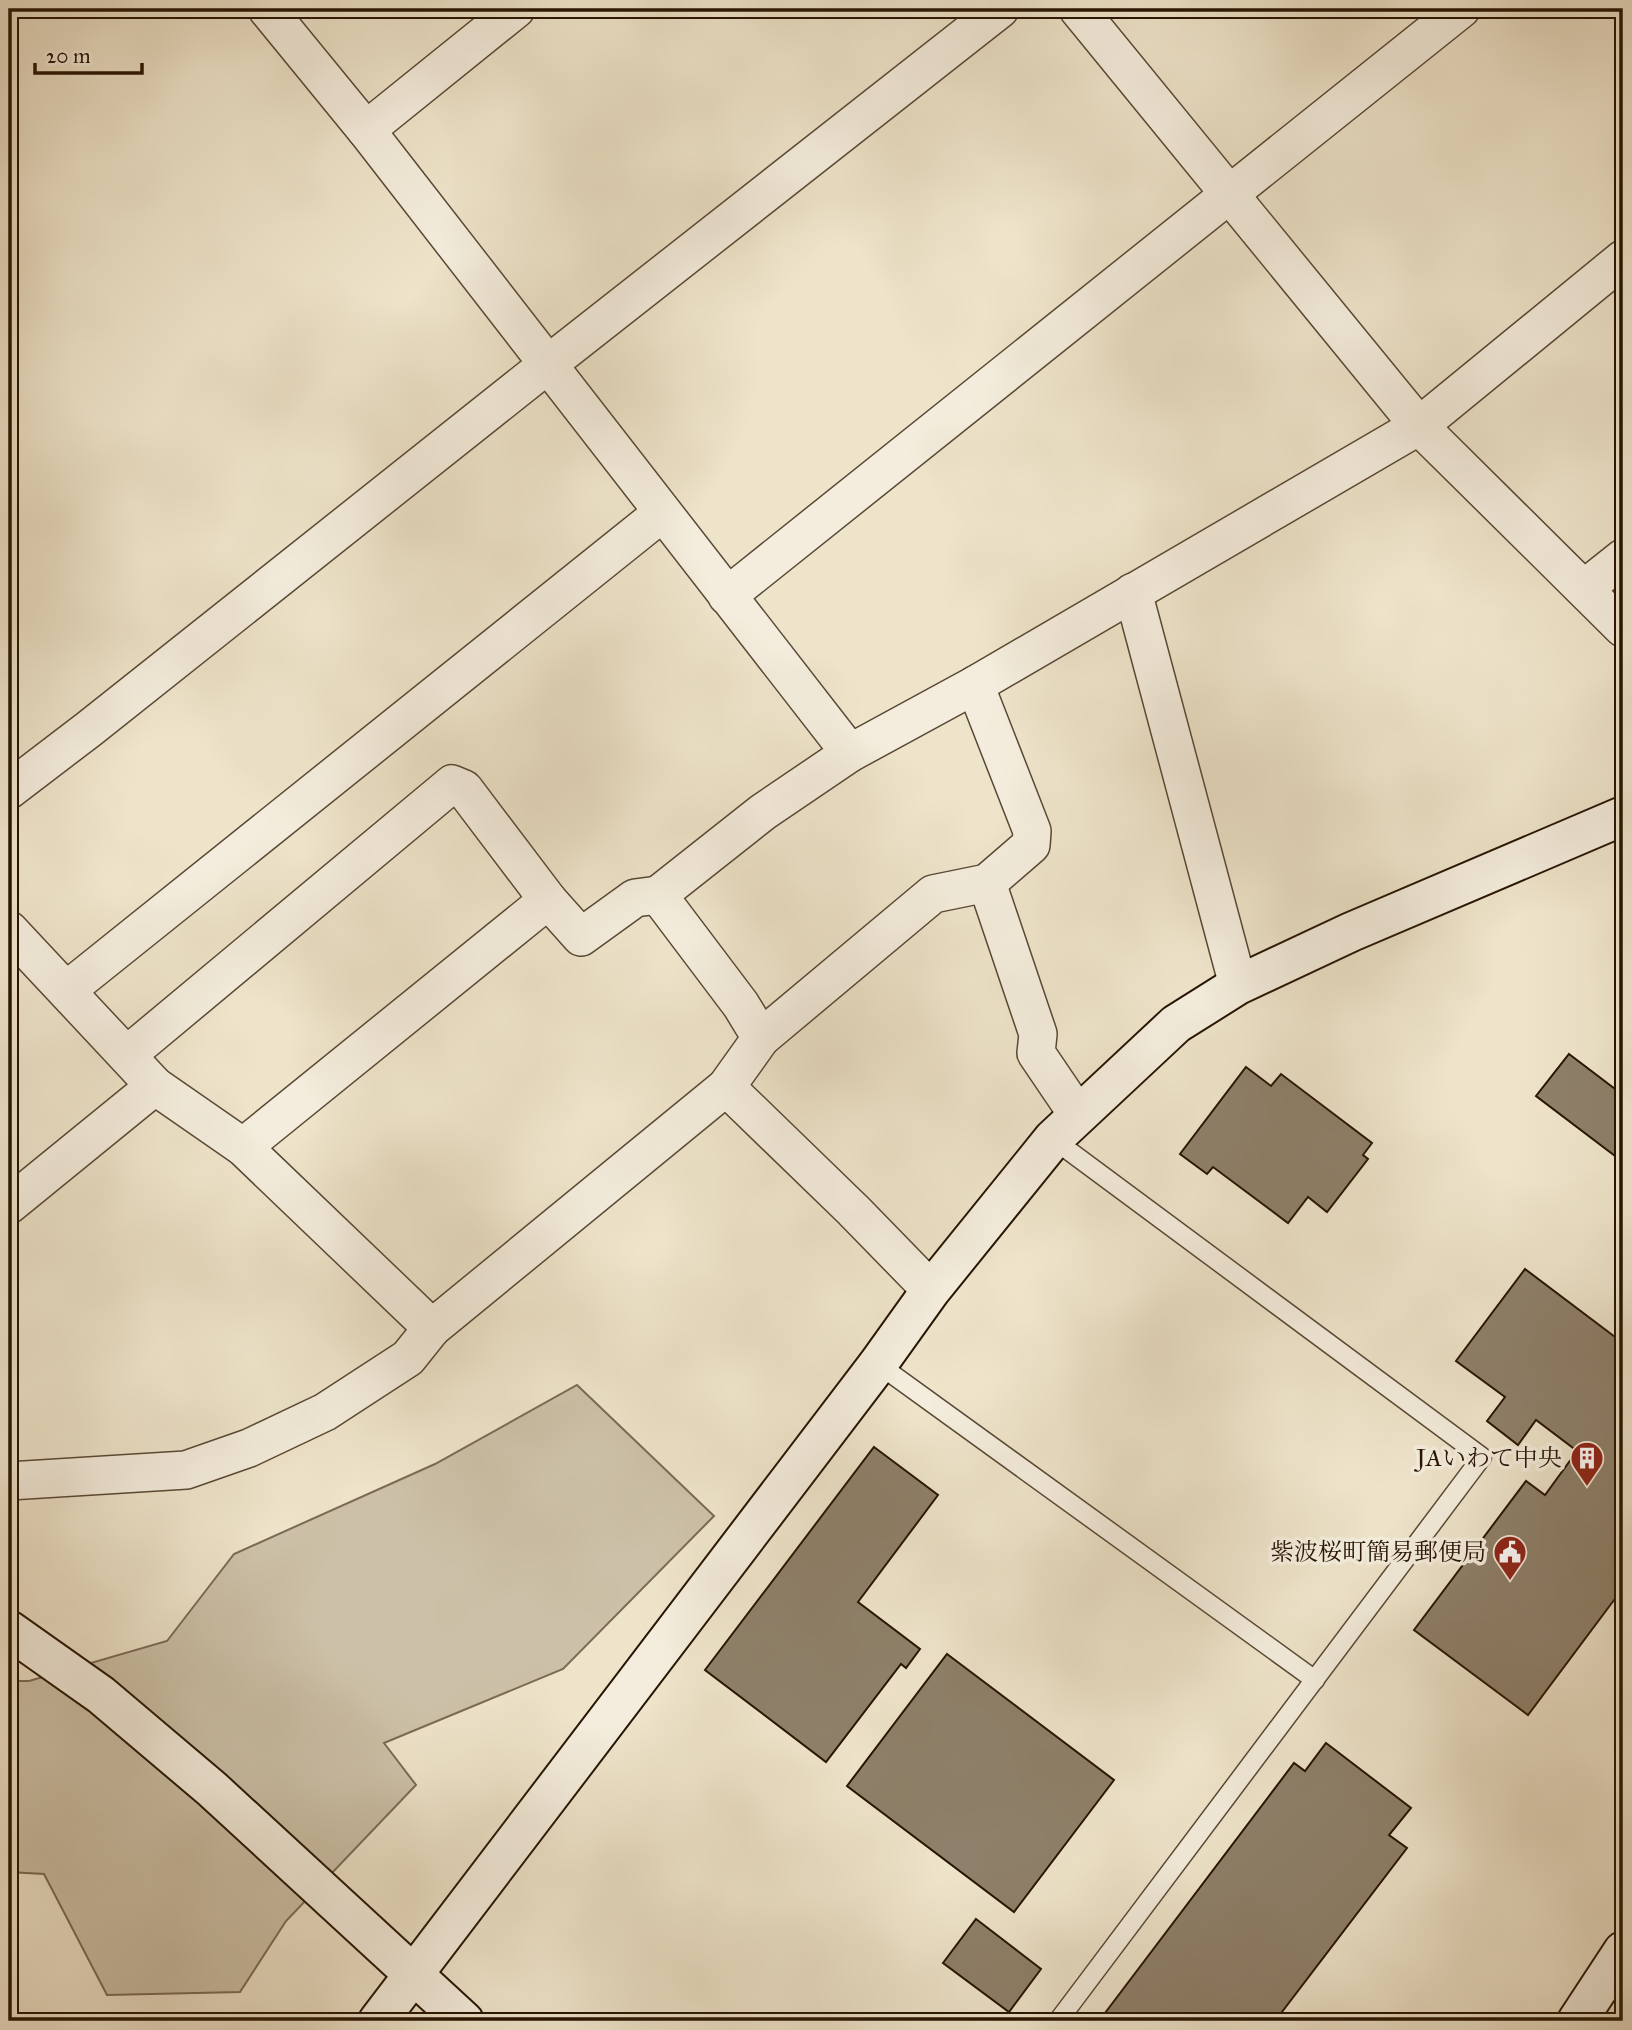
<svg xmlns="http://www.w3.org/2000/svg" width="1632" height="2030" viewBox="0 0 1632 2030" font-family="'IM FELL Great Primer','Noto Serif JP',serif">
<style>
.green{fill:#ccc1a8;stroke:#7a6a56;stroke-width:2}
.building{fill:#8e806a;stroke:#271403;stroke-width:2}
.lines{fill:none;stroke-linecap:round;stroke-linejoin:round}
.lane-casing{stroke:#594835;stroke-width:21}
.street-casing{stroke:#594835;stroke-width:40}
.secondary-casing{stroke:#271403;stroke-width:42}
.lane{stroke:#f4eddd;stroke-width:18}
.street{stroke:#f4eddd;stroke-width:37}
.secondary{stroke:#f4eddd;stroke-width:38}
.labels{text-anchor:middle;dominant-baseline:central;stroke-width:7;stroke-linejoin:round;paint-order:stroke}
.poi-label{font-size:24px;fill:#271403;stroke:#f4eddd;text-anchor:end}
</style>
<rect width="100%" height="100%" fill="#eee4ca"/>
<filter id="stains"><feTurbulence type="fractalNoise" baseFrequency=".00286" numOctaves="4"/><feColorMatrix values="0 0 0 0 .2 0 0 0 0 .09 0 0 0 0 .02 0 0 0 .5 -.17"/></filter>
<radialGradient id="worn" r=".72"><stop offset=".6" stop-color="#630" stop-opacity="0"/><stop offset="1" stop-color="#630" stop-opacity=".3"/></radialGradient>
<!-- green -->
<path class="green" d="M577,1385L714,1516L563,1669L384,1743L416,1785L286,1921L240,1992L107,1995L44,1874L9,1872V1681H29L167,1641L234,1554L435,1464Z"/>
<!-- building -->
<g class="building">
<path d="M1569,1054L1623,1095V1162L1536,1096Z"/>
<path d="M1246,1067L1271,1086L1281,1074L1372,1143L1363,1155L1368,1159L1327,1212L1308,1197L1288,1223L1213,1167L1207,1174L1180,1154Z"/>
<path d="M1525,1269L1623,1343V1588L1528,1715L1414,1630L1526,1481L1545,1495L1577,1451L1536,1420L1518,1445L1487,1421L1505,1397L1456,1361Z"/>
<path d="M874,1447L938,1495L858,1602L920,1649L906,1668L901,1664L826,1762L705,1670Z"/>
<path d="M947,1654L1114,1780L1014,1912L847,1786Z"/>
<path d="M1326,1743L1411,1808L1389,1835L1407,1848L1275,2021H1099L1294,1763L1305,1771Z"/>
<path d="M976,1919L1041,1969L1009,2012L943,1963Z"/>
</g>
<g class="lines">
<defs>
<g id="lane">
<path d="M1053,1139L1482,1457L1058,2021"/>
<path d="M878,1364L1315,1680"/>
</g>
<g id="street">
<path d="M267,9L366,130L850,753"/>
<path d="M1078,9L1419,426L1623,628"/>
<path d="M366,130L516,9"/>
<path d="M1584,589L1623,558"/>
<path d="M1133,592L1238,985"/>
<path d="M727,596L1461,9"/>
<path d="M9,790L89,729L547,365L1000,9"/>
<path d="M987,883L1038,1034L1036,1053L1078,1115"/>
<path d="M9,930L155,1086L243,1147L432,1328L726,1087L761,1038L741,1005L658,895L763,812L850,753L975,685L1419,426L1623,259"/>
<path d="M67,990L662,513"/>
<path d="M761,1038L933,894L987,883L1031,845L1032,831L975,685"/>
<path d="M127,1055L452,784L464,789L548,900L581,937L635,898L658,895"/>
<path d="M726,1087L853,1210L931,1290"/>
<path d="M243,1147L548,900"/>
<path d="M9,1205L155,1086"/>
<path d="M9,1481L186,1470L249,1448L325,1412L408,1358L432,1328"/>
</g>
<g id="secondary">
<path d="M9,1630L101,1695L212,1789L464,2021"/>
<path d="M378,2021L878,1364L931,1290L1053,1139L1176,1024L1238,985L1351,932L1623,816"/>
<path d="M1577,2021L1623,1951"/>
</g>
</defs>
<!-- lane casing -->
<use href="#lane" class="lane-casing"/>
<!-- street casing -->
<use href="#street" class="street-casing"/>
<!-- secondary casing -->
<use href="#secondary" class="secondary-casing"/>
<!-- lane -->
<use href="#lane" class="lane"/>
<!-- street -->
<use href="#street" class="street"/>
<!-- secondary -->
<use href="#secondary" class="secondary"/>
</g>
<!-- icons -->
<defs>
<symbol id="building-pin" viewBox="-11 -11 22 30"><path d="M0 17L-7.5 6A9.5 9.5 0 1 1 7.5 6Z" fill="#8f2418" stroke="#f4eddd"/><path d="M-4-6H4V6H1V3H-1V6H-4ZM-2.5-4.3h1.7v1.8h-1.7ZM.8-4.3h1.7v1.8H.8ZM-2.5-1h1.7V.8h-1.7ZM.8-1h1.7V.8H.8Z" fill="#fff"/></symbol>
<symbol id="civic-pin" viewBox="-11 -11 22 30"><path d="M0 17L-7.5 6A9.5 9.5 0 1 1 7.5 6Z" fill="#8f2418" stroke="#f4eddd"/><path d="M-.6-6.5H3V-4.5H.6V-3L4-1V1h2V6H-6V1h2V-1L-.6-3ZM-1.2 2.5V6h2.4V2.5Z" fill="#fff"/></symbol>
</defs>
<g fill-rule="evenodd">
<use href="#building-pin" x="1568" y="1439" width="38" height="52"/>
<use href="#civic-pin" x="1491" y="1533" width="38" height="52"/>
</g>
<g class="labels">
<!-- poi labels -->
<g class="poi-label">
<text x="1562" y="1458">JAいわて中央</text>
<text x="1486" y="1552">紫波桜町簡易郵便局</text>
</g>
</g>
<!-- margin -->
<rect width="1632" height="2030" fill="none" stroke="#eee4ca" stroke-width="35"/>
<rect x="10" y="10" width="1611" height="2009" fill="none" stroke="#271403" stroke-width="3.5"/>
<rect x="18" y="18" width="1597" height="1995" fill="none" stroke="#271403" stroke-width="2"/>
<!-- scale -->
<path d="M35 63v10h107v-10" fill="none" stroke="#271403" stroke-width="3.5"/>
<text x="46" y="63" font-size="21" fill="#271403" stroke="#f4eddd" stroke-width="5" paint-order="stroke">20 m</text>
<rect width="100%" height="100%" filter="url(#stains)"/>
<rect width="100%" height="100%" fill="url(#worn)"/>
</svg>
